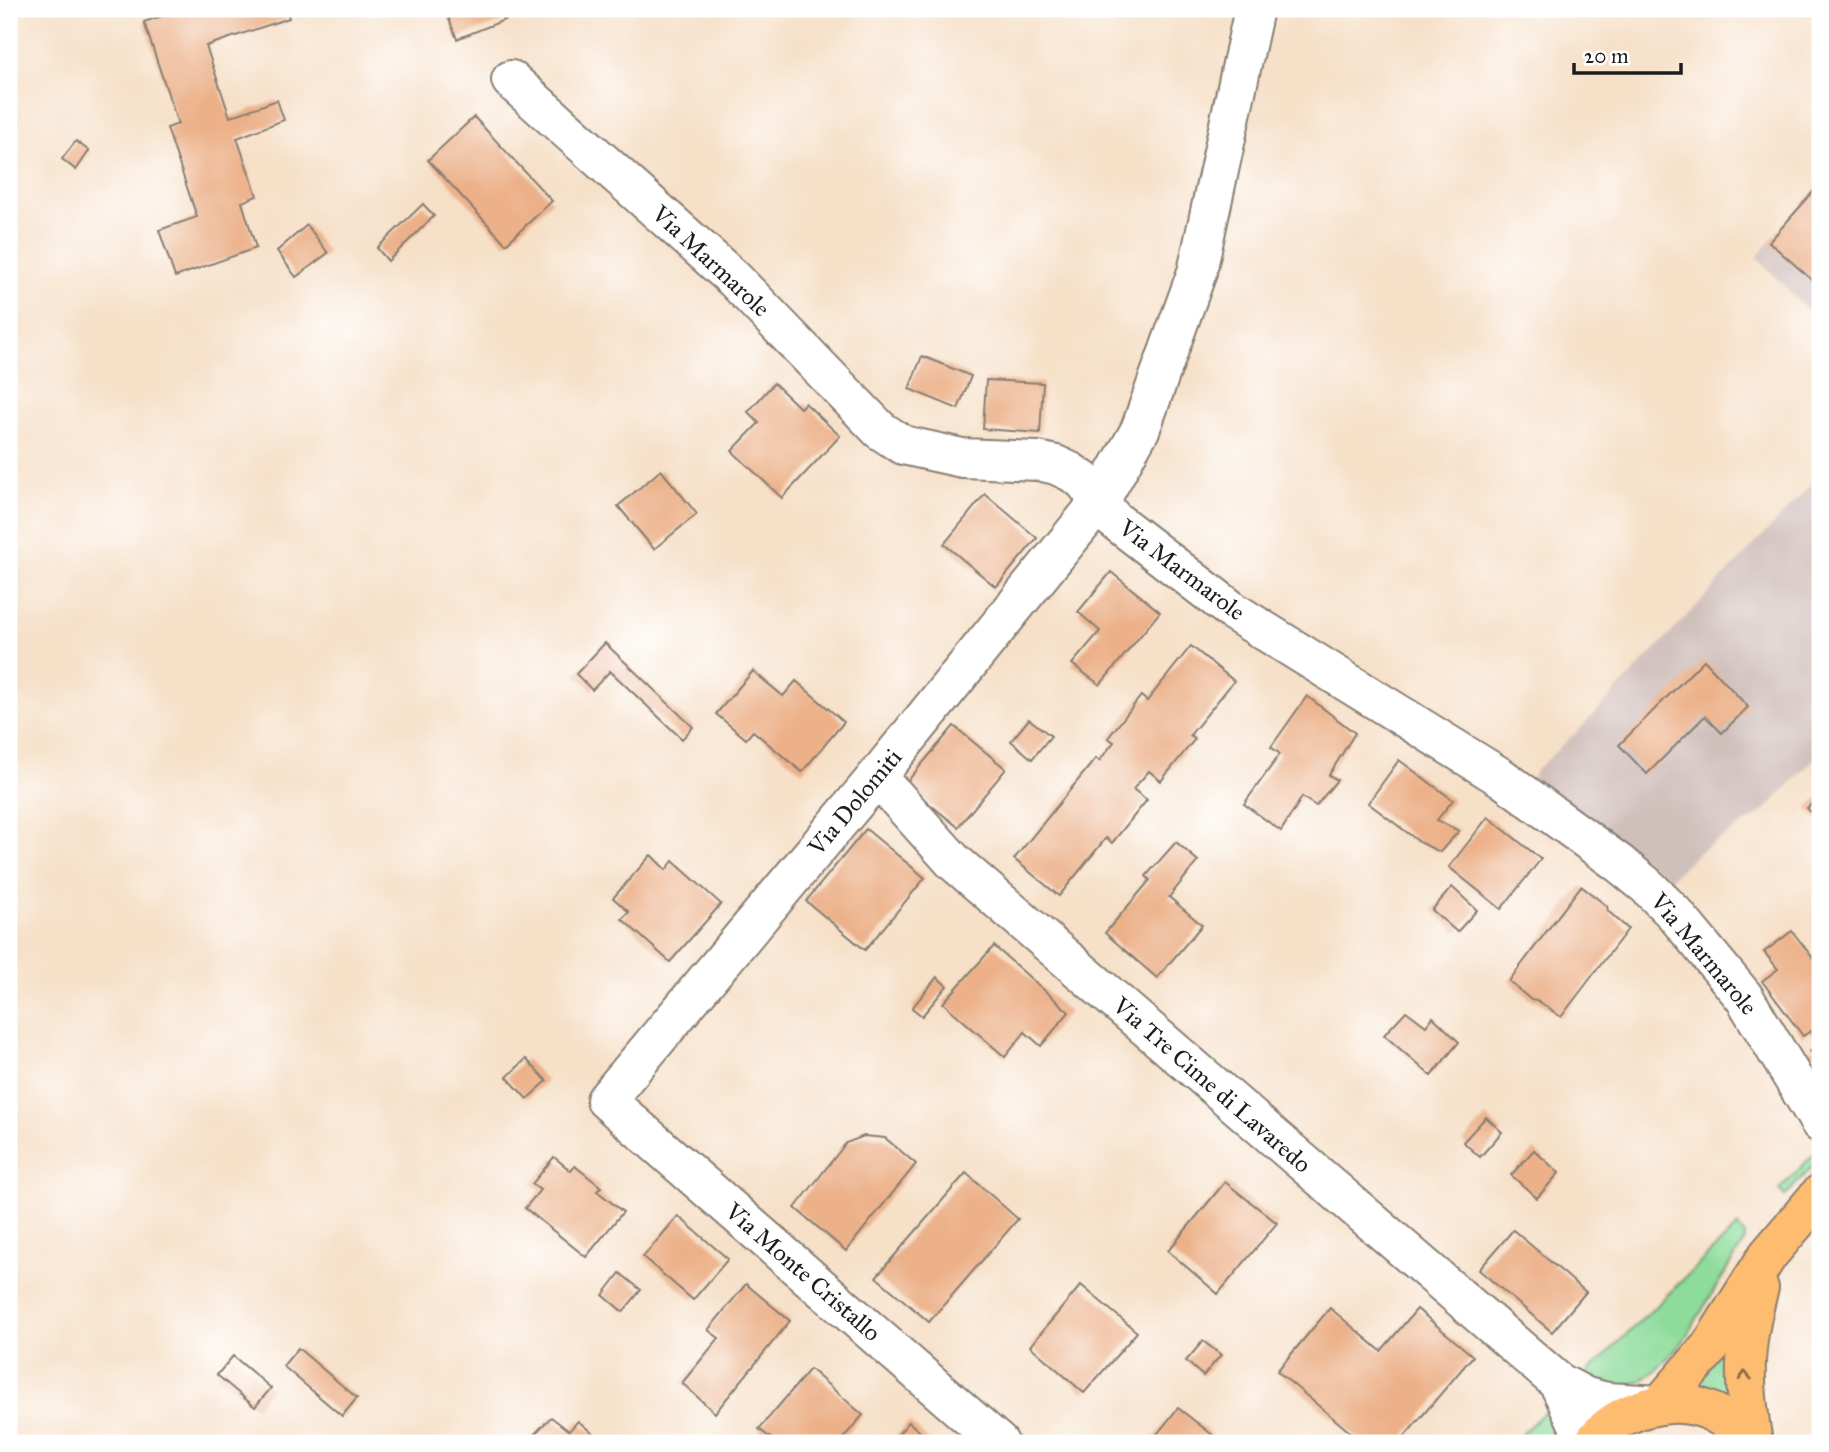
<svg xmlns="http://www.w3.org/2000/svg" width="1829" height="1452" viewBox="0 0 1829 1452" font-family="'IM FELL Great Primer',serif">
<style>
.industrial{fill:#d0c0bc}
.green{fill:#8ddc9b;stroke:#547c5c;stroke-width:2}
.building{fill:#ecb189}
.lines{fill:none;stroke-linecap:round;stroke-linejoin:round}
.minor-casing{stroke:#897e72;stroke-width:42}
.major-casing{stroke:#897e72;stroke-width:42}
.minor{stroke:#fff;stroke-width:38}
.major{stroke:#febc70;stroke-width:38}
.oneway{stroke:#8d6c46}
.labels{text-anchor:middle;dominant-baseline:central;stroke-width:5;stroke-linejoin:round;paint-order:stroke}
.street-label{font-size:24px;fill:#1c1c1c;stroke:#fff}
</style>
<rect width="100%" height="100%" fill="#fff"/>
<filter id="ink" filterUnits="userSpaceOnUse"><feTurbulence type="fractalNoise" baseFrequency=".0143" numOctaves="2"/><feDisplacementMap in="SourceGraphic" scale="14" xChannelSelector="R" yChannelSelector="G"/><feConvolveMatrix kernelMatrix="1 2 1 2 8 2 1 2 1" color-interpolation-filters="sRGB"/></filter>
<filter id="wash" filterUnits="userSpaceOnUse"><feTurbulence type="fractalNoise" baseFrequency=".00686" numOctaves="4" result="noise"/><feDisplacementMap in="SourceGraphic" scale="28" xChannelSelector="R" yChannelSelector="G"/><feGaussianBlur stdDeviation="1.57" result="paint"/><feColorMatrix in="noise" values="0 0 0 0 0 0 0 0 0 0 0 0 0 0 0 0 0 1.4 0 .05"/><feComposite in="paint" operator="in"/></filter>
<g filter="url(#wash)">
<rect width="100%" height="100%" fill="#f6e0c8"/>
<!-- industrial -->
<g class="industrial">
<path d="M1820,184V324L1757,257Z"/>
<path d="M1820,475V753L1764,811L1696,854L1670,879L1532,779L1537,769L1585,724Z"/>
</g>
<!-- green -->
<g class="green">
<path d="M1820,1148V1158L1785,1196L1779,1190Z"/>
<path d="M1738,1226L1745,1235V1240L1682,1343L1655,1371L1639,1382L1620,1387L1583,1377Z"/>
<path d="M1730,1328L1728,1398L1724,1399L1692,1388Z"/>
<path d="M1553,1404L1563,1424L1560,1443H1512Z"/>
</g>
<g id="blocks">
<!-- building -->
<g class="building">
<path d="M183,9H286L289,18L206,46L230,117L277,100L284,120L237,138L257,196L242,202L256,248L175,277L159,230L197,217L167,128L178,124L144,22Z"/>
<path d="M445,9H503L507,19L457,39Z"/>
<path d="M474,117L552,201L506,244L428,160Z"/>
<path d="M76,141L89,151L76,170L62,159Z"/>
<path d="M1820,184V287L1769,242Z"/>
<path d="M423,204L434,216L388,261L377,248Z"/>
<path d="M307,225L328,253L296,277L277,251Z"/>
<path d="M922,356L971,376L958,409L909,389Z"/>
<path d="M986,380L1043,383L1040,433L983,429Z"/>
<path d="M774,383L800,408L805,403L840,436L782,498L732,451L759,423L748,412Z"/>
<path d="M661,470L697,514L654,549L618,506Z"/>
<path d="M985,494L1037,538L996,587L944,544Z"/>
<path d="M1111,572L1160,612L1100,685L1072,664L1100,631L1078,612Z"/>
<path d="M605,643L693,727L682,739L610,671L592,690L576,674Z"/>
<path d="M1191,646L1234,681L1190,735L1195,739L1161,781L1149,771L1133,789L1147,800L1112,843L1106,838L1059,896L1014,859L1096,758L1099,761L1114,742L1108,738L1141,696L1147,701Z"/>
<path d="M1704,660L1748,707L1722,733L1705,716L1647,774L1619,745Z"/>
<path d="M753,671L783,696L796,681L844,722L802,772L753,731L746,739L716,714Z"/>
<path d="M1307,696L1355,733L1329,775L1337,780L1316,806L1302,797L1281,831L1244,804L1280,754L1271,747Z"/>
<path d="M1029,719L1051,736L1032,759L1011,741Z"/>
<path d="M954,726L1006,769L958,827L905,784Z"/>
<path d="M1399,760L1453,800L1437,820L1459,831L1440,852L1421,843L1368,803Z"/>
<path d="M1820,796V823L1807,808Z"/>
<path d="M1488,817L1541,859L1501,909L1449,867Z"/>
<path d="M866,829L925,878L865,950L806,901Z"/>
<path d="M1176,842L1198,861L1169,897L1202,925L1157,978L1105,933L1150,880L1146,876Z"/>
<path d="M651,855L666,870L673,861L721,904L670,962L622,919L629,912L613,898Z"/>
<path d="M1581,886L1607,906L1608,911L1628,929L1561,1017L1538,1001L1531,1000L1509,981Z"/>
<path d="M1452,887L1477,910L1457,932L1432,910Z"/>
<path d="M1792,931L1820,967V1044L1811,1031L1803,1036L1762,981L1778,969L1764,952Z"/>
<path d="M994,946L1069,1012L1041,1046L1025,1032L1005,1057L943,1003Z"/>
<path d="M937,977L947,986L922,1016L912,1008Z"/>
<path d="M1406,1011L1426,1026L1433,1017L1459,1042L1431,1076L1384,1035Z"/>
<path d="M1820,1044V1065L1810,1051Z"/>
<path d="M526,1059L547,1081L527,1099L507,1077Z"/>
<path d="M1486,1117L1502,1132L1480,1157L1463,1142Z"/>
<path d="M864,1136L885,1138L916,1164L846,1251L795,1208L846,1143Z"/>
<path d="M1534,1150L1559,1173L1537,1198L1511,1175Z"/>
<path d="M554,1157L571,1171L575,1166L601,1187L597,1191L623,1212L586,1257L525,1208L540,1190L532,1184Z"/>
<path d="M966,1173L1018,1219L929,1322L876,1277Z"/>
<path d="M1225,1182L1277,1223L1218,1294L1168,1251Z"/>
<path d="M678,1216L728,1259L693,1300L643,1257Z"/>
<path d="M1513,1230L1586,1292L1552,1332L1479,1270Z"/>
<path d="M620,1273L641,1290L623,1312L603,1295Z"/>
<path d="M746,1284L790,1321L715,1413L682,1383L719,1338L708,1330Z"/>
<path d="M1081,1285L1137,1332L1084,1393L1030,1346Z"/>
<path d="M1330,1308L1381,1351L1417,1309L1473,1356L1399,1443H1363L1277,1371Z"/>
<path d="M1203,1341L1221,1355L1203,1376L1186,1361Z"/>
<path d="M298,1348L357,1398L342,1416L283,1366Z"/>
<path d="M233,1356L271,1388L255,1407L217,1375Z"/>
<path d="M810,1369L863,1415L839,1443H777L759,1429Z"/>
<path d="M1178,1408L1223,1443H1150Z"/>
<path d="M551,1417L569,1431L578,1421L604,1443H526Z"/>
<path d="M909,1422L932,1443H890Z"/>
</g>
</g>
</g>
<g filter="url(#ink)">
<use href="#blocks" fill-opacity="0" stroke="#897e72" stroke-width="2"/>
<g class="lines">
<defs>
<g id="minor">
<path d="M511,80L734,279L880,430L903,445L962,458L1038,461L1056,465L1071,472L1084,481L1113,519L1234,612L1502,778L1620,864L1647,886L1675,914L1744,997L1820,1123"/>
<path d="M874,780L893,794L953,861L1558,1382"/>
<path d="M999,1443L606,1100L874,780L1100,501L1140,430L1197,272L1254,9"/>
<path d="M1579,1443V1426L1558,1382L1586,1397L1607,1402L1660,1405"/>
</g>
<g id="major">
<path d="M1660,1405L1710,1347L1768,1255L1820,1194"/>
<path d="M1593,1443C1618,1408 1675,1393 1714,1413C1730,1421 1740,1431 1752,1443"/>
<path d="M1753,1443C1743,1382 1742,1349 1759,1288"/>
</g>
</defs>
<!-- minor casing -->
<use href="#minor" class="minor-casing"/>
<!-- major casing -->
<use href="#major" class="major-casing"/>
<!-- minor -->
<use href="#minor" class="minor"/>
<!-- major -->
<use href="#major" class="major"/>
</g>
<!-- one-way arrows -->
<defs><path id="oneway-chevron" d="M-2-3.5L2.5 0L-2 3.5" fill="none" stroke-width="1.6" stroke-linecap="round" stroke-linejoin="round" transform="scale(1.75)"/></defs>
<use class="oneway" href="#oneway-chevron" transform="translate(1745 1376) rotate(-93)"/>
</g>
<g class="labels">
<!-- street labels -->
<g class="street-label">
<text transform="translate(711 261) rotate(43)">Via Marmarole</text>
<text transform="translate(1182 570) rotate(37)">Via Marmarole</text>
<text transform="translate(855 802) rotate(-50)">Via Dolomiti</text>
<text transform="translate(1704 954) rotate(50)">Via Marmarole</text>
<text transform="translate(1212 1085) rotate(41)">Via Tre Cime di Lavaredo</text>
<text transform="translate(803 1272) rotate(41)">Via Monte Cristallo</text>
</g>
</g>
<!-- margin -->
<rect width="1829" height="1452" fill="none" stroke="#fff" stroke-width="35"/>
<!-- scale -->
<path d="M1574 63v10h107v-10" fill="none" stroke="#1c1c1c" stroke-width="3.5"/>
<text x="1584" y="63" font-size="21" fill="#1c1c1c" stroke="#ffffff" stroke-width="5" paint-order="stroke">20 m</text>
</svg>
